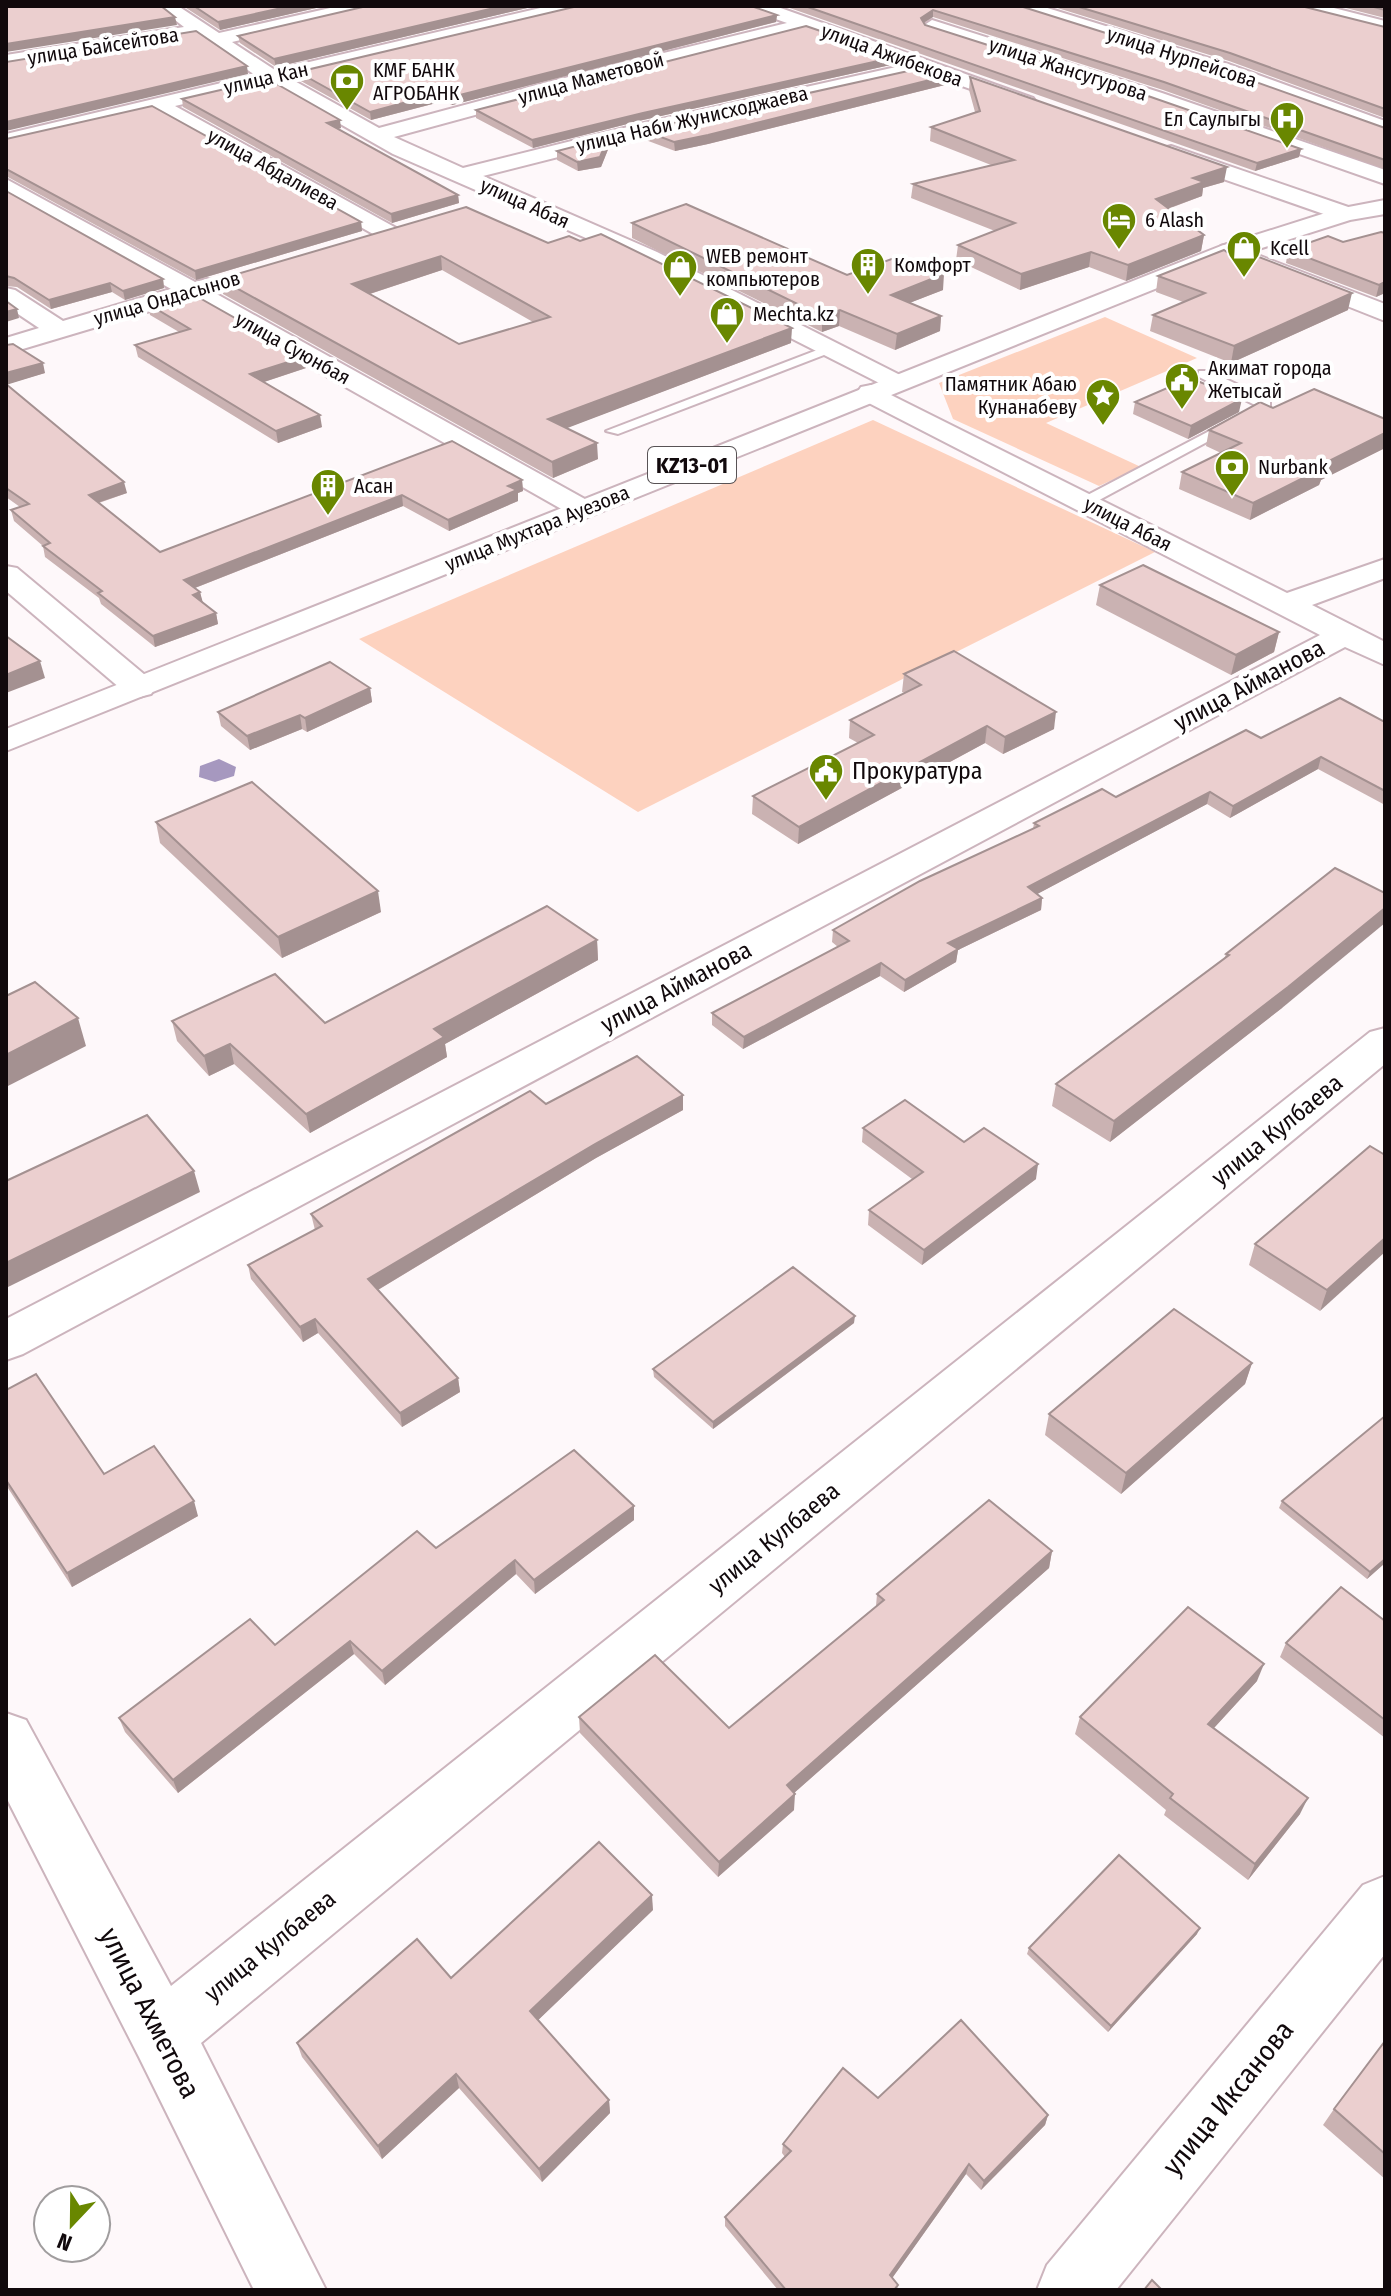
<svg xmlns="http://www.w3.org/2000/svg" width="1391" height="2296" viewBox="0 0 1391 2296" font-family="'Fira Sans Condensed',sans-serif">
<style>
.green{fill:#fdd2bf}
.water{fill:#a698bf}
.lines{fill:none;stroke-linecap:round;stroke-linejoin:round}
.lane-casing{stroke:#ccb4bd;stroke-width:4}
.street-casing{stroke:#ccb4bd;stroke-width:4}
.primary-casing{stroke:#ccb4bd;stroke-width:4}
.lane{fill:#fff;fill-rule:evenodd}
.street{fill:#fff;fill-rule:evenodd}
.primary{fill:#fff;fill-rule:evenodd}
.wall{fill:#cab2b2;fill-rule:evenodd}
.shaded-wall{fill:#a49191}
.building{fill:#ebcfcf;stroke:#a49191;stroke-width:2;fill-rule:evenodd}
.labels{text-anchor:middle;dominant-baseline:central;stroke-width:8;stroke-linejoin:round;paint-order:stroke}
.far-street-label{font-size:20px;fill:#11090c;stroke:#fff}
.far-poi-label{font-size:20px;fill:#11090c;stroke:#fff;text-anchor:start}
.shield{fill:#fff;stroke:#585355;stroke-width:2}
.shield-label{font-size:22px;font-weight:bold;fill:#11090c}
.street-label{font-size:24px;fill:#11090c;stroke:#fff}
.poi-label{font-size:24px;fill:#11090c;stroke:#fff;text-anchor:start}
.near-street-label{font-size:28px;fill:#11090c;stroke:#fff}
</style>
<rect width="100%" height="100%" fill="#fef8fa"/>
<!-- green -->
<g class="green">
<path d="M1105,317L1197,358L1046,423L1141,467L1099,486L953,419L939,383Z"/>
<path d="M873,420L1155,552L638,812L359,639Z"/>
</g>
<!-- water -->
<path class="water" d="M219,759L236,767L234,776L215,782L199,777L200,766Z"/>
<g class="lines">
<defs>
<g id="lane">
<path d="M825,347L837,350L618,434L606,431Z"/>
<path d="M1199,371H1209L1270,400V408L1090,505H1080V499L1257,406L1199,377Z"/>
</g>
<g id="street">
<path d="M157,6H178L219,33L339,6H372L370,10L232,42L275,70L549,6H582L580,10L291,79L379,128L598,69L787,23L750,10L748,6H775L1033,98L1036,102L1026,108L1019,106L925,73L645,135L483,176L657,252L904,377L908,383L904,389L895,391L641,262L393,154L270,84L175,106L398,229L402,234L398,239H382L154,111L6,146V134L255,75L198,36L6,67V55L184,27ZM806,30L905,65L644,123L463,168L394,137L611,78Z"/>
<path d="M1013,6H1041L1228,64L1385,121V134L1214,72L1015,10Z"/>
<path d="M1296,6H1326L1385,21V33L1298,10Z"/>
<path d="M932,20L1162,93L1385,170V184L1148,101L925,30L923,26Z"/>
<path d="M1171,146L1354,209L1358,214L1354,219H1338L1163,158L1160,153L1163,148Z"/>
<path d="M6,179L195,282L207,279L216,281L219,286L213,292L592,503L597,509L592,515L582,518L572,515L190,299L6,354V338L39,328L6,306V288L15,290L63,321L171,289L6,195Z"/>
<path d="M1229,244L1385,304V321L1221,256L1217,251L1221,246Z"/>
<path d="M871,385L1287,593L1385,559V578L1312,605L1385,642V665L1345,647L23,1354L6,1360V1319L1320,635L861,399L857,393L861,387Z"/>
<path d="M6,566L17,568L151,680L156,687L151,694L139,697L127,694L6,591Z"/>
<path d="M1385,1028V1064L201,2043L326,2290H254L139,2057L6,1797V1713L26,1720L171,1986L1370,1032Z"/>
<path d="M1385,1876V1954L1116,2290H1037L1047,2265L1363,1885Z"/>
</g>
<path id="primary" d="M1385,200V214L1350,220L1237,256L6,751V729L1221,246L1338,209Z"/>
</defs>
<!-- lane casing -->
<use href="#lane" class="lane-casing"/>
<!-- street casing -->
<use href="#street" class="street-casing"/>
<!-- primary casing -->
<use href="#primary" class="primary-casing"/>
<!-- lane -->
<use href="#lane" class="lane"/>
<!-- street -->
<use href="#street" class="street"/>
<!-- primary -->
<use href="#primary" class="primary"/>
</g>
<!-- wall -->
<g class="wall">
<path d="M183,6H325L220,30Z"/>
<path d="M367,6H536L276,67L240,43L238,36Z"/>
<path d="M784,6H1020L1385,128V169L1163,90L933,17L924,23L925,25L1301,149L1299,157L1255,171Z"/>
<path d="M1051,6H1301L1385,27V118L1229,61Z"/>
<path d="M1338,6H1385V18Z"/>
<path d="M777,15L776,22L452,105L444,101L371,120L299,80L298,72Z"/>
<path d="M895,64L643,120L533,148L476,118V110Z"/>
<path d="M970,77L1224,182L1203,188L1202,196L1168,209L1204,235L1201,251L1126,281L1089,267L1020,290L956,260L958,245L995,231L911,198L913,184L991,165L930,141L931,127L975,112L969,90Z"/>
<path d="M949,84L708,144L675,151L643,139L642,130Z"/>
<path d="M182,99L341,128L337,129L458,195L459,203L392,223L183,107Z"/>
<path d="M608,138L609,147L601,167L578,171L557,160V151Z"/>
<path d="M6,139L361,222L362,231L196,280L6,176Z"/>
<path d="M6,191L163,279L164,288L125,300L112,292L51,309L17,287L6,286Z"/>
<path d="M632,223L847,275L943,290L909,303L941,316L940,331L895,350L839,326L822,332L632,238Z"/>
<path d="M1385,233V293L1376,297L1286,263L1288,250L1343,242Z"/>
<path d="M548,243L791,343L566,428L598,459L553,478L223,294L220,279ZM442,270L533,322L459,344L370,294Z"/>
<path d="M1242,263L1348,310L1231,363L1150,331L1153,315L1183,302L1156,292L1158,276Z"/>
<path d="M148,304L306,368L264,382L322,427L278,443L138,357L135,345L179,332L150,315Z"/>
<path d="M6,345L45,373L7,384L127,493L99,503L160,552L452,441L522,480L523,491L518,493V501L449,531L403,506L195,588L200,592L202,602L216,613L218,624L155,647L101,604L99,598L45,557L43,546L14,521L11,510L20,507L6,497Z"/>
<path d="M1135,402L1239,412L1188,439L1133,414Z"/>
<path d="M1273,408L1385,419V448L1321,480L1319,485L1250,520L1179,489L1182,472L1221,453L1206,446L1209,430Z"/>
<path d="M1100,585L1279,632L1274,652L1231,675L1096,605Z"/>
<path d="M904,674L1054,729L1003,754L985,743L798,844L752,814L753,796L858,743L849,738L850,720L905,693L902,692Z"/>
<path d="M370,688L372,702L307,732L302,729L250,750L221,726L218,712Z"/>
<path d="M1385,722V805L1318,769L1230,818L1207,804L1037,894L1042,898L1041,910L958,950L956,962L904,992L880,976L743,1049L712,1025V1013L838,947L832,942L833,930L1033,829L1034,823L1116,797L1261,738Z"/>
<path d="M156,822L381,912L282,958L160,843Z"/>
<path d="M1335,868L1282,1008L1110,1142L1052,1106L1056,1084L1224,959L1226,954Z"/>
<path d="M597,940L598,960L445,1044L447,1057L310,1133L234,1064L209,1076L177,1041L172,1021L325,1023Z"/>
<path d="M546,1104L683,1110L596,1158L378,1290L458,1378L460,1392L402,1427L318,1333L303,1342L251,1279L248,1265L315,1230L311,1214Z"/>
<path d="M863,1128L964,1142L1036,1179L922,1265L868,1225L869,1210L912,1179L862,1142Z"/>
<path d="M1385,1155L1320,1311L1249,1265L1255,1244Z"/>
<path d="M854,1323L713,1429L654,1377L653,1369Z"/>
<path d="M1252,1363L1245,1384L1121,1494L1045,1435L1049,1414Z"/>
<path d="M6,1390L104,1474L198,1516L72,1587L6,1485Z"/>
<path d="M1282,1501L1385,1563L1367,1579L1279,1508Z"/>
<path d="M634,1506V1520L535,1594L516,1574L385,1685L354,1654L178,1793L125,1732L119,1718L275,1645L436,1548Z"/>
<path d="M1052,1551L1049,1568L794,1793V1810L718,1877L580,1733L579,1717L729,1728L876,1606L877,1594Z"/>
<path d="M1385,1621V1738L1280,1657L1286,1643Z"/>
<path d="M1257,1681L1214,1728L1300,1814L1248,1880L1164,1815L1166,1810L1075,1734L1080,1717Z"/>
<path d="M653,1910L538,2020L609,2100L610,2113L542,2182L459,2088L382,2159L302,2057L297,2043L451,1978Z"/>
<path d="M1197,1934L1108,2032L1027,1954L1029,1948Z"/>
<path d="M1385,2041V2179L1323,2125L1334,2109Z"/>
<path d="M878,2098L1048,2115L1045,2125L981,2190L966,2174L892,2278L898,2285L897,2290H778L725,2226V2217L785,2157L782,2153L783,2144Z"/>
</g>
<!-- shaded-wall -->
<g class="shaded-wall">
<path d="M291,6H325L220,30L218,22Z"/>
<path d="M503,6H536L276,67L274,59Z"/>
<path d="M933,10V17L920,25L921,18Z"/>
<path d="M777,15L776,22L452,105V97Z"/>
<path d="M175,17L177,25L6,52V44Z"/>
<path d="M896,57L895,64L643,120L533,148L532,140L643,113Z"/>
<path d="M247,66L248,74L6,131V122Z"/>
<path d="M950,75L949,84L708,144L675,151L674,142Z"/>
<path d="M443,92L444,101L371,120L370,112Z"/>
<path d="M340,120L341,128L328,132L327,123Z"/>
<path d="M608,138L609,147L601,167L578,171L577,162Z"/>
<path d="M1301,149L1299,157L1255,171L1257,163Z"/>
<path d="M1227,167L1224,182L1203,188L1202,196L1153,214L1156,199L1193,178Z"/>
<path d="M458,195L459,203L392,223L391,214Z"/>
<path d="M361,222L362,231L196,280L195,271Z"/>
<path d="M1204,235L1201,251L1126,281L1128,265Z"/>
<path d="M1091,252L1089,267L1020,290L1021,274Z"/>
<path d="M441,256L442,270L354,299L352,284Z"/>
<path d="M944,274L943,290L889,311L891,295Z"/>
<path d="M163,279L164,288L125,300L123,291Z"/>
<path d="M1385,282V293L1376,297L1379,285Z"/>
<path d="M110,283L112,292L51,309L49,300Z"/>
<path d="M1352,293L1348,310L1231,363L1234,346Z"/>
<path d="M17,309L19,318L6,322V312Z"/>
<path d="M840,310L839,326L822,332V316Z"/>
<path d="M941,316L940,331L895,350L897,334Z"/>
<path d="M792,328L791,343L549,435L548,419Z"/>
<path d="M304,357L306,368L252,386L250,374Z"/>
<path d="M43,363L45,373L6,385V373Z"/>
<path d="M1242,399L1239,412L1188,439L1191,426Z"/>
<path d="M320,415L322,427L278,443L276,431Z"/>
<path d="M1385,433V448L1321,480L1319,485L1250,520L1253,503L1319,466Z"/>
<path d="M597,443L598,459L553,478L552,462Z"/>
<path d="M522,480L523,491L518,493V501L449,531L448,520L508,486Z"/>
<path d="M124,482L127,493L91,505L89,495Z"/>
<path d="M402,495L403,506L187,591L184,580Z"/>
<path d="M200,592L203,603L193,595Z"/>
<path d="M216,613L218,624L155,647L153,636Z"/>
<path d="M1279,632L1274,652L1231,675L1236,655Z"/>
<path d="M40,661L45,678L6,693V675Z"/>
<path d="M370,688L372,702L307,732L305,718Z"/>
<path d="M1056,712L1054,729L1003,754L1005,737Z"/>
<path d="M300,715L302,729L250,750L247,736Z"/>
<path d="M987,726L985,743L798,844L799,827Z"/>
<path d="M1321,757L1318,769L1230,818L1233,806Z"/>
<path d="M1210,792L1207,804L1026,900L1028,887Z"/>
<path d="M378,891L381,912L282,958L278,937Z"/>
<path d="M1042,898L1041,910L958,950L956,962L904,992L905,980L948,943Z"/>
<path d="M1385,908V923L1282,1008L1110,1142L1114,1121Z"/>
<path d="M597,940L598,960L445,1044L447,1057L310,1133L306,1114L434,1029Z"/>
<path d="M881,963L880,976L743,1049L744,1037Z"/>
<path d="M78,1018L86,1046L6,1087V1055Z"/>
<path d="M230,1044L234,1064L209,1076L204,1056Z"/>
<path d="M683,1095V1110L596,1158L371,1294L368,1279L595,1144Z"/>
<path d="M1038,1164L1036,1179L922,1265L924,1250Z"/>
<path d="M194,1171L200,1192L6,1288V1263Z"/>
<path d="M1385,1238V1252L1320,1311L1327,1290Z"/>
<path d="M855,1316L854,1323L713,1429V1422Z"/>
<path d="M315,1319L318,1333L303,1342L300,1327Z"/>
<path d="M1252,1363L1245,1384L1121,1494L1126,1473Z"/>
<path d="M458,1378L460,1392L402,1427L400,1413Z"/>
<path d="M194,1501L198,1516L72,1587L67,1573Z"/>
<path d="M634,1506V1520L535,1594L534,1580Z"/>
<path d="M1052,1551L1049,1568L785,1801L787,1785Z"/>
<path d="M1385,1559V1563L1367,1579L1370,1572Z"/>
<path d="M515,1560L516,1574L385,1685L382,1671Z"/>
<path d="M350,1641L354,1654L178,1793L173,1780Z"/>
<path d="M1264,1664L1257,1681L1202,1741L1208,1724Z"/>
<path d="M795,1794L794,1810L718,1877L719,1862Z"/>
<path d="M1308,1798L1300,1814L1248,1880L1255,1864Z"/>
<path d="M652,1895L653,1910L532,2026L530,2011Z"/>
<path d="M1200,1928L1197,1934L1108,2032L1111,2026Z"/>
<path d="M456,2074L459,2088L382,2159L378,2146Z"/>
<path d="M609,2100L610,2113L542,2182L539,2169Z"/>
<path d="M1048,2115L1045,2125L981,2190L984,2181Z"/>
<path d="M969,2164L966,2174L888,2284L890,2275Z"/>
</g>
<!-- building -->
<g class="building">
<path d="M6,6H161L175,17L6,44Z"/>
<path d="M194,6H291L218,22Z"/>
<path d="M367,6H503L274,59L238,36Z"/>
<path d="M578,6H751L777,15L452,97L443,92L370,112L298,72Z"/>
<path d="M805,6H1020L1214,67L1385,128V160L1164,82L933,10L921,18L925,25L1148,96L1301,149L1257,163Z"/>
<path d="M1076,6H1301L1385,27V109L1230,53Z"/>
<path d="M1370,6H1385V10Z"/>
<path d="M806,26L896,57L643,113L532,140L476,110Z"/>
<path d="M196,31L247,66L6,122V62Z"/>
<path d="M926,67L950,75L708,135L674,142L642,130Z"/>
<path d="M970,77L1227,167L1193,178L1204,182L1156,199L1204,235L1128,265L1091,252L1021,274L958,245L1015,223L913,184L1014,160L931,127L980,111Z"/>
<path d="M268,79L340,120L327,123L458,195L391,214L182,99Z"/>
<path d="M152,106L361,222L195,271L6,169V139Z"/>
<path d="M608,138L600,157L577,162L557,151Z"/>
<path d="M6,191L163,279L123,291L110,283L49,300L14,278L6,276Z"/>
<path d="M686,204L847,275L900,256L944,274L891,295L941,316L897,334L840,310L822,316L632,223Z"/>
<path d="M466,207L548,243L569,236L580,241L601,234L792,328L548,419L597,443L552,462L220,279ZM441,256L550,317L459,344L352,284Z"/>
<path d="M1381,232L1385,233V282L1379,285L1288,250L1328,236L1343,242Z"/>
<path d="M1224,250L1242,263L1259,257L1352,293L1234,346L1153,315L1205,293L1158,276Z"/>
<path d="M189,292L304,357L250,374L320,415L276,431L135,345L190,329L148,304Z"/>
<path d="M6,301L17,309L6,312Z"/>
<path d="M13,344L43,363L6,373V345Z"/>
<path d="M1190,378L1242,399L1191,426L1135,402Z"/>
<path d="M6,384L124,482L89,495L160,552L452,441L522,480L508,486L517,490L448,520L402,495L184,580L200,592L193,595L216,613L153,636L98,593L102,591L43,546L50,543L11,510L29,504L6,488Z"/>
<path d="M1314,389L1385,419V433L1319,466L1323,468L1253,503L1182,472L1241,443L1209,430L1260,402L1273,408Z"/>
<path d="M1143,565L1279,632L1236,655L1100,585Z"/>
<path d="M6,636L40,661L6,675Z"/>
<path d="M954,651L1056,712L1005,737L987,726L799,827L753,796L874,735L850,720L921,685L904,674Z"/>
<path d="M330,662L370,688L305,718L300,715L247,736L218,712Z"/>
<path d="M1340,698L1385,722V791L1321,757L1233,806L1210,792L1028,887L1042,898L948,943L958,949L905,980L881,963L744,1037L712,1013L849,941L833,930L920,881L1039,826L1034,823L1102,789L1116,797L1246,730L1261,738Z"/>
<path d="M252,782L378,891L278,937L156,822Z"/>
<path d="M1335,868L1385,893V908L1288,987L1114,1121L1056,1084L1229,955L1226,954Z"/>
<path d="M547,906L597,940L434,1029L444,1037L306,1114L230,1044L204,1056L172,1021L275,974L325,1023Z"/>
<path d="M35,982L78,1018L6,1055V996Z"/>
<path d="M637,1056L683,1095L595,1144L368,1279L458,1378L400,1413L315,1319L300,1327L248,1265L322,1226L311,1214L530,1091L546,1104Z"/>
<path d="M905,1100L964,1142L984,1128L1038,1164L924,1250L869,1210L923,1172L863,1128Z"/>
<path d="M147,1115L194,1171L6,1263V1181Z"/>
<path d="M1370,1146L1385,1155V1238L1327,1290L1255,1244Z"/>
<path d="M793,1267L855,1316L713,1422L653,1369Z"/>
<path d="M1174,1309L1252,1363L1126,1473L1049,1414Z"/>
<path d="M36,1374L104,1474L154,1446L194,1501L67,1573L6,1480V1390Z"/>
<path d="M1385,1416V1559L1370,1572L1282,1501Z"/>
<path d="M574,1450L634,1506L534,1580L515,1560L382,1671L350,1641L173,1780L119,1718L250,1619L275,1645L417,1531L436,1548Z"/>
<path d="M989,1500L1052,1551L787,1785L795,1794L719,1862L579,1717L655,1655L729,1728L884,1600L877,1594Z"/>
<path d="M1341,1587L1385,1621V1720L1286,1643Z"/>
<path d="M1188,1607L1264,1664L1208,1724L1308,1798L1255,1864L1170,1798L1173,1794L1080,1717Z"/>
<path d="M599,1842L652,1895L530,2011L609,2100L539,2169L456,2074L378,2146L297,2043L417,1939L451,1978Z"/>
<path d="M1119,1855L1200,1928L1111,2026L1029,1948Z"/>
<path d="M961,2020L1048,2115L984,2181L969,2164L890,2275L898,2285L894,2290H786L725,2217L791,2151L783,2144L843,2068L878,2098Z"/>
<path d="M1385,2041V2154L1334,2109Z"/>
<path d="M1152,2280L1162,2290H1144Z"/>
</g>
<!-- icons -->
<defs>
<symbol id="bank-pin" viewBox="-11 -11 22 30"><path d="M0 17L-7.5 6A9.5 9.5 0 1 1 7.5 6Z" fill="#698700" stroke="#fff"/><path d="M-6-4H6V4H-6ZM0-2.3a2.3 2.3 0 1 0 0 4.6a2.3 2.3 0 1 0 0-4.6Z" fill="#fff"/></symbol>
<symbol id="hospital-pin" viewBox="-11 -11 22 30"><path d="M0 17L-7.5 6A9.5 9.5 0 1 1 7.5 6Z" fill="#698700" stroke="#fff"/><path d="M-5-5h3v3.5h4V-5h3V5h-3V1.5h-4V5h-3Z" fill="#fff"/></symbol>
<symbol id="hotel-pin" viewBox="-11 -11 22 30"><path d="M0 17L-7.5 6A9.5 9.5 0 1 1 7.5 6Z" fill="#698700" stroke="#fff"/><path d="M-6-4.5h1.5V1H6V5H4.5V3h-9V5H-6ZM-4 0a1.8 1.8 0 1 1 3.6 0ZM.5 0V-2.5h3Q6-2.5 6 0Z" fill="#fff"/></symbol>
<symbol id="shop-pin" viewBox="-11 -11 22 30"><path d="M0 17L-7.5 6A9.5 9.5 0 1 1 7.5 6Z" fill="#698700" stroke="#fff"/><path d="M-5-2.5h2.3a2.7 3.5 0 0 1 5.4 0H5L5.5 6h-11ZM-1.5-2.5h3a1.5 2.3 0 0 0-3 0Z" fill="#fff"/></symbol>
<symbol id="building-pin" viewBox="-11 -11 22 30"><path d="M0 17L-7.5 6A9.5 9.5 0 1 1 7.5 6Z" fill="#698700" stroke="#fff"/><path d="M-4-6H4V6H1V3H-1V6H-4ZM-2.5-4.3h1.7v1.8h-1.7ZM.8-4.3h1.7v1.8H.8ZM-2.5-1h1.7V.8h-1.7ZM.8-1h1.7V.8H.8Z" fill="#fff"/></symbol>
<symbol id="civic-pin" viewBox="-11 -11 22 30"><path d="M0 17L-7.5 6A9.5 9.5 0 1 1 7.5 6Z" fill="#698700" stroke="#fff"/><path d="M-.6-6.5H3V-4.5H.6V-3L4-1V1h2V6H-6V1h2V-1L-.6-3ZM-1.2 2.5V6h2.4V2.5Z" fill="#fff"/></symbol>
<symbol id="sight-pin" viewBox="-11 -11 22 30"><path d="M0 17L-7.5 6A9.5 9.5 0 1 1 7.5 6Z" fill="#698700" stroke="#fff"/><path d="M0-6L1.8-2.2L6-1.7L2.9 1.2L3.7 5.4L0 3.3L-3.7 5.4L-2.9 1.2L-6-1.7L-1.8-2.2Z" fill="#fff"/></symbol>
</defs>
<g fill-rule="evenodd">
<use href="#bank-pin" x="327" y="61" width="40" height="54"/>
<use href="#hospital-pin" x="1267" y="99" width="40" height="54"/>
<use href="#hotel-pin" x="1099" y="200" width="40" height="54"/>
<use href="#shop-pin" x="1224" y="228" width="40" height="54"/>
<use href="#building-pin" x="848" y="245" width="40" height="54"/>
<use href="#shop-pin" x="660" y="247" width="40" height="54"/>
<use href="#shop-pin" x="707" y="294" width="40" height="54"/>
<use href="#civic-pin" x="1162" y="360" width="40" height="54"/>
<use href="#sight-pin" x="1083" y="376" width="40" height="54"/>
<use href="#bank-pin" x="1212" y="447" width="40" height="54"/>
<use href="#building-pin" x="308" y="466" width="40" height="54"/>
<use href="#civic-pin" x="806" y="751" width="40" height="54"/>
</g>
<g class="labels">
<!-- far-street labels -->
<g class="far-street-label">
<text transform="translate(103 46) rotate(-9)">улица Байсейтова</text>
<text transform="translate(892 55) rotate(20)">улица Ажибекова</text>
<text transform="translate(1182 57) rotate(18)">улица Нурпейсова</text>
<text transform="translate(1068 69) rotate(18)">улица Жансугурова</text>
<text transform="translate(266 78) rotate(-13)">улица Кан</text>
<text transform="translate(591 78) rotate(-15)">улица Маметовой</text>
<text transform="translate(692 119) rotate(-13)">улица Наби Жунисходжаева</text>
<text transform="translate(273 169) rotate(29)">улица Абдалиева</text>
<text transform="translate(525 203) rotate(24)">улица Абая</text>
<text transform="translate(167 298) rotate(-16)">улица Ондасынов</text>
<text transform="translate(293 348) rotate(29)">улица Суюнбая</text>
<text transform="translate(1128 524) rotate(27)">улица Абая</text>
<text transform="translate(537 528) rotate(-22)">улица Мухтара Ауезова</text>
</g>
<!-- far-poi labels -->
<g class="far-poi-label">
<text x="373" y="70">KMF БАНК<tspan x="373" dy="23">АГРОБАНК</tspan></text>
<text x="1261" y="119" text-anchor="end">Ел Саулыгы</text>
<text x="1145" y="220">6 Alash</text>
<text x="1270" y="248">Kcell</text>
<text x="706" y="256">WEB ремонт<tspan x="706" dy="23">компьютеров</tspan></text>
<text x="894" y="265">Комфорт</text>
<text x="753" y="314">Mechta.kz</text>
<text x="1208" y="368">Акимат города<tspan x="1208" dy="23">Жетысай</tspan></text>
<text x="1077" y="384" text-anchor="end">Памятник Абаю<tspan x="1077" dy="23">Кунанабеву</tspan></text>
<text x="1258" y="467">Nurbank</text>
<text x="354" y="486">Асан</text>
</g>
<!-- shield labels -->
<rect class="shield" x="648" y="447" width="88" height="36" rx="6"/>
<g class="shield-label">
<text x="692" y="465">KZ13-01</text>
</g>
<!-- street labels -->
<g class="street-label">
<text transform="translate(1249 685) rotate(-28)">улица Айманова</text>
<text transform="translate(676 987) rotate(-28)">улица Айманова</text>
<text transform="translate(1277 1130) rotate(-39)">улица Кулбаева</text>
<text transform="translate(774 1538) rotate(-39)">улица Кулбаева</text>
<text transform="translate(270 1946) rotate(-39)">улица Кулбаева</text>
</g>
<!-- poi labels -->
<g class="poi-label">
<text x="852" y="771">Прокуратура</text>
</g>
<!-- near-street labels -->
<g class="near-street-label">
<text transform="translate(150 2013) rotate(63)">улица Ахметова</text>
<text transform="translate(1228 2098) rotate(-51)">улица Иксанова</text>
</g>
</g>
<!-- border -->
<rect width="1391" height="2296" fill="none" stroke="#11090c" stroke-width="16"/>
<!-- north arrow -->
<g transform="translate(72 2224) rotate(202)"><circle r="38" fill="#ffffff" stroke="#a09d9e" stroke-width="2"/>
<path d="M0-6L14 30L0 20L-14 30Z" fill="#698700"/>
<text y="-12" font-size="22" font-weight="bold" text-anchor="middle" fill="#11090c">N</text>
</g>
</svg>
